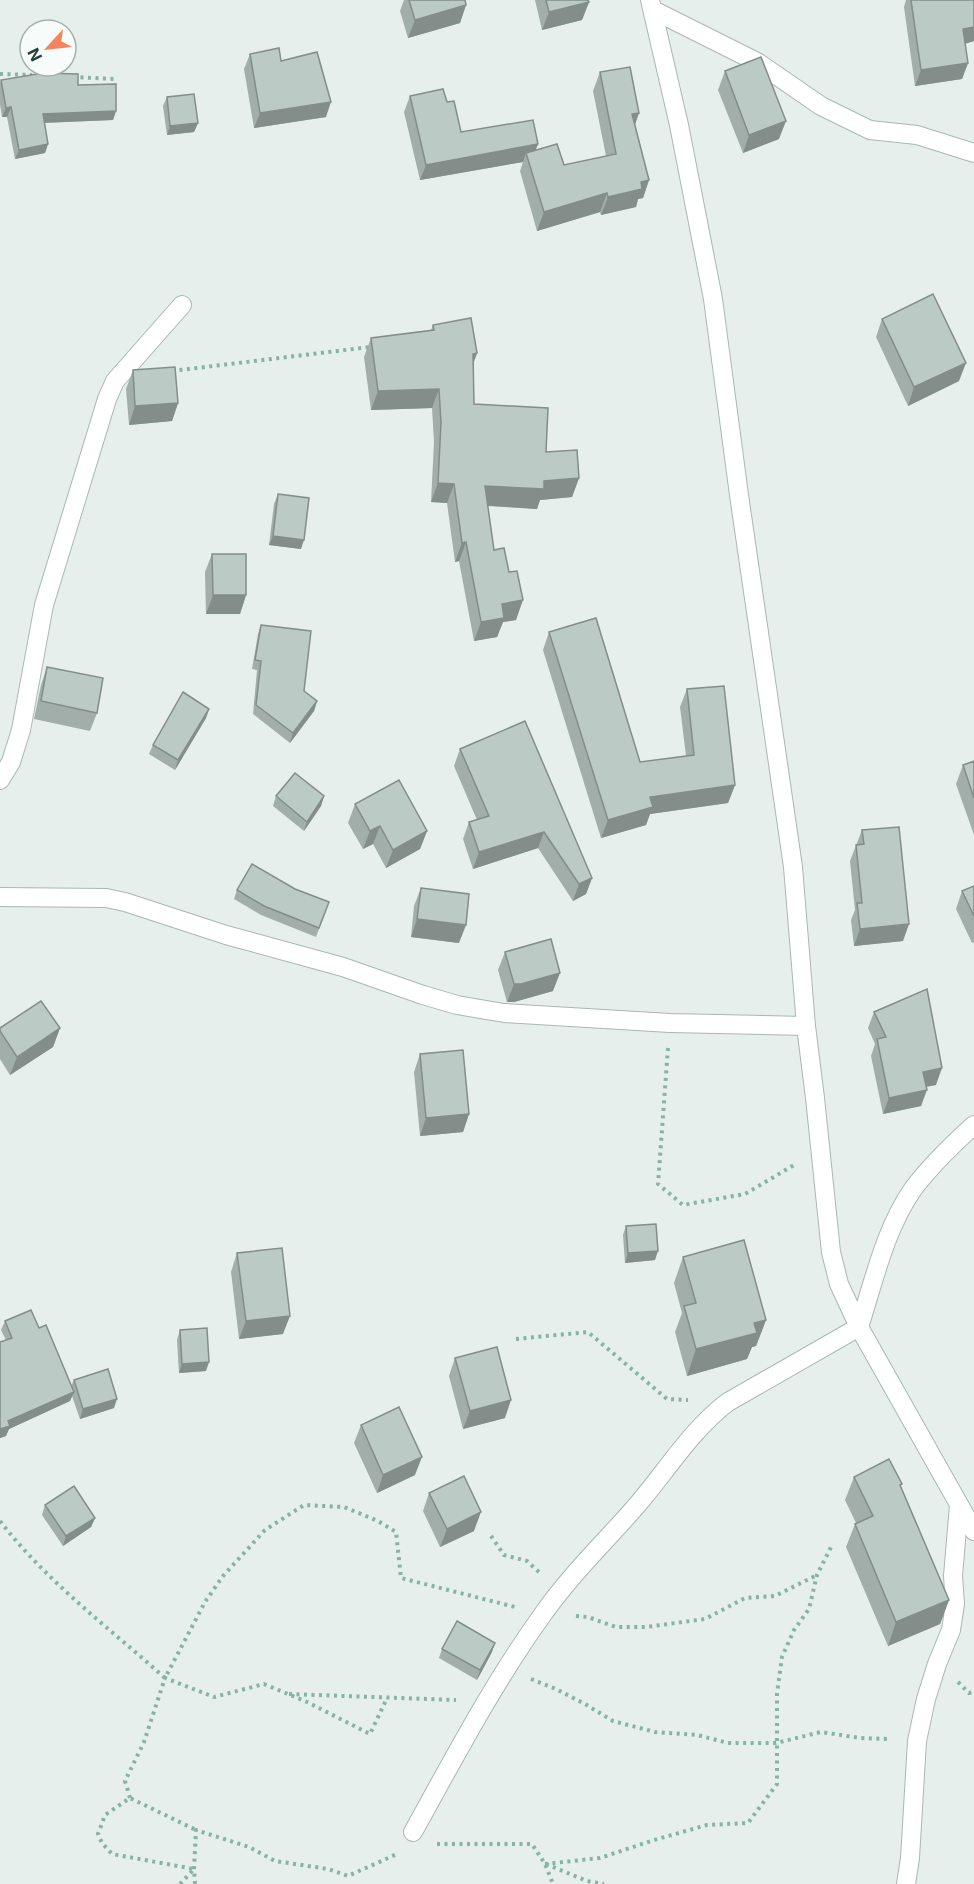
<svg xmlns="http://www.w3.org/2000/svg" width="974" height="1884" viewBox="0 0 974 1884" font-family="Inter,sans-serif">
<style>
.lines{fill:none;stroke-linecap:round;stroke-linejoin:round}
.minor-casing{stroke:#a8b8b2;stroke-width:20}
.tertiary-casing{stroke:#a8b8b2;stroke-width:20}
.path{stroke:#86b3a5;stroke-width:4;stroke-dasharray:3 4.5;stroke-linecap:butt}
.minor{stroke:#fff;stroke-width:18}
.tertiary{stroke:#fff;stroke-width:18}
.wall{fill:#a1aea9}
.shaded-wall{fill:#838d89}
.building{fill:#bbcac4;stroke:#838d89;stroke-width:1.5}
</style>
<rect width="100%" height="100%" fill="#e6efeb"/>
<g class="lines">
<defs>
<g id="minor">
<path d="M653,10L757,62L821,106L870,130L917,135L974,153"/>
<path d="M0,780L11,762L21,730L44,605L107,399L115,381L182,305"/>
<path d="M0,897L106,898L125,902L226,935L343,967L423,995L457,1005L504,1013L670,1023L806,1026"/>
<path d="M413,1832C454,1758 494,1682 543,1614C571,1574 607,1540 638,1504C667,1470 692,1429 728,1402L859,1327C874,1281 885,1229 913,1189C931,1165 952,1145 974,1125"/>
<path d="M906,1884L910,1858L917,1741L926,1699L937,1664L951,1630L955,1604L953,1576L959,1505"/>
</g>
<path id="tertiary" d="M650,0L679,125L713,299L739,495L793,867L806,1026L815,1098L831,1252L839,1284L859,1327L974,1531"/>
</defs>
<!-- minor casing -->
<use href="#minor" class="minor-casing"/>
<!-- tertiary casing -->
<use href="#tertiary" class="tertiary-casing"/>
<!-- path -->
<g class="path">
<path d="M0,74L32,75"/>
<path d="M73,77L114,79"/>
<path d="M172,371L370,347"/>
<path d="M668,1048L658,1184L683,1205L745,1194L794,1165"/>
<path d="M516,1339L588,1332L667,1399L688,1400"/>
<path d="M0,1521C47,1582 108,1627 165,1678L205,1602L223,1576L265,1530L304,1505L344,1507L378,1521L396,1532L401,1578L515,1607"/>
<path d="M491,1536L504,1555L527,1561L541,1574"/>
<path d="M576,1616L588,1617L616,1627H646L705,1619L745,1598L775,1596L817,1575"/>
<path d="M531,1679L556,1689L585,1704L613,1721L655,1732L697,1735L728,1743H776L821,1732L860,1738L890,1739"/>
<path d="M958,1682L969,1693L974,1692"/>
<path d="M289,1694L456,1700"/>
<path d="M130,1798L125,1781L144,1742L165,1678L214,1697L264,1684L307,1702L370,1734L387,1698"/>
<path d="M437,1844H532L545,1864L553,1884"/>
<path d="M545,1864L600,1858L654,1840L707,1825L748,1823L777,1784V1694L782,1657L794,1630L809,1609L817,1575L832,1545"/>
<path d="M546,1864L587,1881L604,1884"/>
<path d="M180,1884L194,1869L112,1854L102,1843L98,1834L105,1815L130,1798L196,1830"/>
<path d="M195,1884L194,1869L196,1830L249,1847L275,1861L328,1869L348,1876L397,1854"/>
</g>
<!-- minor -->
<use href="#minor" class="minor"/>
<!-- tertiary -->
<use href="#tertiary" class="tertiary"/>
</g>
<!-- wall -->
<g class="wall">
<path d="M404,0H465L466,5L460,23L408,38L400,11Z"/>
<path d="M535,0H588L589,2L582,20L542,30Z"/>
<path d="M906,0H974V41L965,44L968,63L962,79L915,86L904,7Z"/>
<path d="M250,54L281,61L326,117L254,128L244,69Z"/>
<path d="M725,71L779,139L743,153L718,90Z"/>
<path d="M600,72L635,125L649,180L643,198L638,199L636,207L601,215L600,212L537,231L520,171L523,162L420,180L404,112L410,96L447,102L461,132L538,144L535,150L564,165L606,156L593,91Z"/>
<path d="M1,80L78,85L116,111L113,120L44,123L48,144L45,153L15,159L7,117H2L0,104V83Z"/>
<path d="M167,97L198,123L194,132L167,135L163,106Z"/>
<path d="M882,319L959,381L908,406L876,337Z"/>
<path d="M433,325L477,353L473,364L474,404L546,452L579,478L572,497L540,500L537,509L488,506L494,550L516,620L503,622L497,637L474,641L459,561L455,562L447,503L431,502L434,442L432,408L371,410L364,357L371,338L431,330Z"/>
<path d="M133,370L178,403L172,421L129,425L126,389Z"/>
<path d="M278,494L301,549L269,545L274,504Z"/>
<path d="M212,554L246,595L240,614H206L205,572Z"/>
<path d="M261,625L304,691L317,701L314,711L290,743L253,714L257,670L252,669L258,634Z"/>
<path d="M549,632L640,762L686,756L680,707L687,689L735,785L728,803L650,814L646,825L601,838L543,650Z"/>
<path d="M47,667L97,713L90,731L34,719L41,685Z"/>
<path d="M209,709L206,718L175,770L149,754L153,745Z"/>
<path d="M460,749L592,878L586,894L573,901L538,848L473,869L463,839L469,822L477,820L454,766Z"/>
<path d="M974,761V835L956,784L963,765Z"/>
<path d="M276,796H324L321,806L304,831L273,806Z"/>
<path d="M355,804L427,831L420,849L386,868L373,844L363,849L348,823Z"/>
<path d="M862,830L903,941L854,946L851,920L855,910L850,861Z"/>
<path d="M974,886V942L972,943L956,909L962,891Z"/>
<path d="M421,888L459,943L411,937L414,906Z"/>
<path d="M295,889L329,902L316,937L261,915L234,899L237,890Z"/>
<path d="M505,952L553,991L514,1002H507L498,970Z"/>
<path d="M874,1012L936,1085L926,1087L921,1106L883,1114L871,1056L875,1044L868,1028Z"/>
<path d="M60,1028L53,1047L10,1075L0,1059V1031Z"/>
<path d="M420,1054L469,1114L463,1132L420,1136L414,1072Z"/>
<path d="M626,1226L655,1260L625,1263L623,1235Z"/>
<path d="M237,1253L283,1334L239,1339L231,1272Z"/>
<path d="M683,1257L766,1320L756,1346L752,1347L747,1359L687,1376L675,1332L682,1313L674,1283Z"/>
<path d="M5,1321L39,1328L71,1386L74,1380L114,1408L80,1419L72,1396L70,1401L9,1429L6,1436L0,1438V1342L6,1340L1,1330Z"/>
<path d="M180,1330L206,1371L179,1373L177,1340Z"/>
<path d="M455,1358L505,1418L463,1429L449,1376Z"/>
<path d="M361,1425L415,1475L377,1493L354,1443Z"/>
<path d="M854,1477L901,1487L949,1600L940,1624L888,1646L846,1547L855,1524L856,1523L845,1500Z"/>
<path d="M429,1493L474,1531L440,1547L423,1511Z"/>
<path d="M45,1505L95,1518L91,1527L63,1546L42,1515Z"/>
<path d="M442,1649L492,1652L477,1680L439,1658Z"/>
</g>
<!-- shaded-wall -->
<g class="shaded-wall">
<path d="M589,2L582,20L542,30L549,12Z"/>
<path d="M466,5L460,23L408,38L415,20Z"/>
<path d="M974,27V41L957,46L963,29Z"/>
<path d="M968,63L962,79L915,86L921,70Z"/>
<path d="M331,102L326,117L254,128L260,113Z"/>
<path d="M11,107L7,117H2L6,108Z"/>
<path d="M116,111L113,120L39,123L43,114Z"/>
<path d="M639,113L633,131L632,114Z"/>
<path d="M786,121L779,139L743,153L749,135Z"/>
<path d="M198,123L194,132L167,135L170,126Z"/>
<path d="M48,144L45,153L15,159L19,150Z"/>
<path d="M538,144L532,160L526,153L523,162L420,180L426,165Z"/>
<path d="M649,180L643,198L638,199L636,207L601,215L608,197L641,182Z"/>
<path d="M607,193L600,212L537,231L544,212Z"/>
<path d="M477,353L470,373L473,354Z"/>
<path d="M966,363L959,381L908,406L914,387Z"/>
<path d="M439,389L432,408L371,410L378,391Z"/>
<path d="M178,403L172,421L129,425L135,406Z"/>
<path d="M579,478L572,497L540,500L537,509L478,505L485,486Z"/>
<path d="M438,483L454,484L447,503L431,502Z"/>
<path d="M273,536L304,540L301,549L269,545Z"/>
<path d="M466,542L459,561L455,562L462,543Z"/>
<path d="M213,595H246L240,614H206Z"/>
<path d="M523,600L516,620L503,622L497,637L474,641L481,622L502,604Z"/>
<path d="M317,701L314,711L290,743L293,733Z"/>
<path d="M209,709L206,718L175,770L178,760Z"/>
<path d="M735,785L728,803L650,814L646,825L601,838L608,820L650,797Z"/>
<path d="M324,796L321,806L304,831L307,822Z"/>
<path d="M380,826L373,844L363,849L370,831Z"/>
<path d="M427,831L420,849L386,868L393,850Z"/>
<path d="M544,832L538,848L473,869L479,852Z"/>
<path d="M592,878L586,894L573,901L579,884Z"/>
<path d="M417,919L466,925L459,943L411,937Z"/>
<path d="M909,924L903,941L854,946L860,929Z"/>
<path d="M560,973L553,991L514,1002H507L514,984Z"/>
<path d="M60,1028L53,1047L10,1075L17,1057Z"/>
<path d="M942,1068L936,1085L917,1088L923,1072Z"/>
<path d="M927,1090L921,1106L883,1114L889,1098Z"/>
<path d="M469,1114L463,1132L420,1136L426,1118Z"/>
<path d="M658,1251L655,1260L625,1263L628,1253Z"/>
<path d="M290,1316L283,1334L239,1339L246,1321Z"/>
<path d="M766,1320L756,1346L752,1347L747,1359L687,1376L696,1349L754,1323Z"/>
<path d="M209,1362L206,1371L179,1373L182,1364Z"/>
<path d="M74,1392L70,1401L9,1429L6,1436L0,1438V1429L8,1421Z"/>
<path d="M117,1399L114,1408L80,1419L83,1409Z"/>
<path d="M511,1400L505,1418L463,1429L470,1411Z"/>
<path d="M422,1457L415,1475L377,1493L383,1475Z"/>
<path d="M481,1512L474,1531L440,1547L447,1529Z"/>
<path d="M95,1518L91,1527L63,1546L66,1536Z"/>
<path d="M949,1600L940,1624L888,1646L896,1622Z"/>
<path d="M495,1643L492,1652L477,1680L480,1670Z"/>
</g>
<!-- building -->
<g class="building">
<path d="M409,0H465L466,5L415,20Z"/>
<path d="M546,0H588L589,2L549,12Z"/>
<path d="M911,0H974V27L963,29L968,63L921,70Z"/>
<path d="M279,48L281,61L317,52L331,102L260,113L250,54Z"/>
<path d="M761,57L786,121L749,135L725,71Z"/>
<path d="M630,67L639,113L632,114L649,180L641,182L642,189L608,197L607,193L544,212L526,153L557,144L564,165L616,154L600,72Z"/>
<path d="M43,73L78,74V85L116,84V111L43,114L48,144L19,150L11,107L6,108L1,80Z"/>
<path d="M443,89L447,102L454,101L461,132L533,120L538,144L426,165L410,96Z"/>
<path d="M194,94L198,123L170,126L167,97Z"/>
<path d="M933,294L966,363L914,387L882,319Z"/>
<path d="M471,318L477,353L473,354L474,404L548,408L546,452L577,450L579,478L544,481V489L485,486L494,550L504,548L509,572L517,571L523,600L502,604L504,618L481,622L466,542L462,543L454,484L438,483L441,423L439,389L378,391L371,338L434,330L433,325Z"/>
<path d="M175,367L178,403L135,406L133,370Z"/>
<path d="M278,494L309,498L304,540L273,536Z"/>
<path d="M212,554H246V595H213Z"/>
<path d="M596,618L640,762L694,755L687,689L724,686L735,785L650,797L653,807L608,820L549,632Z"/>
<path d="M261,625L311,631L304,691L317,701L293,733L256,705L261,661L255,660Z"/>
<path d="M47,667L103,678L97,713L41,701Z"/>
<path d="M183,692L209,709L178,760L153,745Z"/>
<path d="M525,721L592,878L579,884L544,832L479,852L469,822L489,816L460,749Z"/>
<path d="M974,761V798L963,765Z"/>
<path d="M295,773L324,796L307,822L276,796Z"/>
<path d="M399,780L427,831L393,850L380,826L370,831L355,804Z"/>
<path d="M899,827L909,924L860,929L857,903H862L856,845L864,844L862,830Z"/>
<path d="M252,864L295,889L329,902L319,928L264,906L237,890Z"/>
<path d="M974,886V916L962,891Z"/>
<path d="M421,888L469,894L466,925L417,919Z"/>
<path d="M551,939L560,973L521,984H514L505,952Z"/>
<path d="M927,989L942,1068L923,1072L927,1090L889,1098L877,1039L886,1037L874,1012Z"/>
<path d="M41,1001L60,1028L17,1057L0,1031V1028Z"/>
<path d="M463,1050L469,1114L426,1118L420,1054Z"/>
<path d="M656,1224L658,1251L628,1253L626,1226Z"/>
<path d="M744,1240L766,1320L754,1323L757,1333L696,1349L684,1306L696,1303L683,1257Z"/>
<path d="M282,1248L290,1316L246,1321L237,1253Z"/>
<path d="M31,1310L39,1328L46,1325L74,1392L8,1421L10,1426L0,1429V1342L12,1338L5,1321Z"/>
<path d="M207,1328L209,1362L182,1364L180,1330Z"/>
<path d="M497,1347L511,1400L470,1411L455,1358Z"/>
<path d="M108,1369L117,1399L83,1409L74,1380Z"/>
<path d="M399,1407L422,1457L383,1475L361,1425Z"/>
<path d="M889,1459L902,1484L900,1485L949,1600L896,1622L855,1524L873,1516L854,1477Z"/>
<path d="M464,1476L481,1512L447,1529L429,1493Z"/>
<path d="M74,1486L95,1518L66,1536L45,1505Z"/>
<path d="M457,1621L495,1643L480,1670L442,1649Z"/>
</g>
<!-- north arrow -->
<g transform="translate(48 48) rotate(243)"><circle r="28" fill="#f7fbf9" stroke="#a3b1ad" stroke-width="1.5"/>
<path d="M0-4.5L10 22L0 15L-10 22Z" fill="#f4845f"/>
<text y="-9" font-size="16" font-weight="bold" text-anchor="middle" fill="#24423a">N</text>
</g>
</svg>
